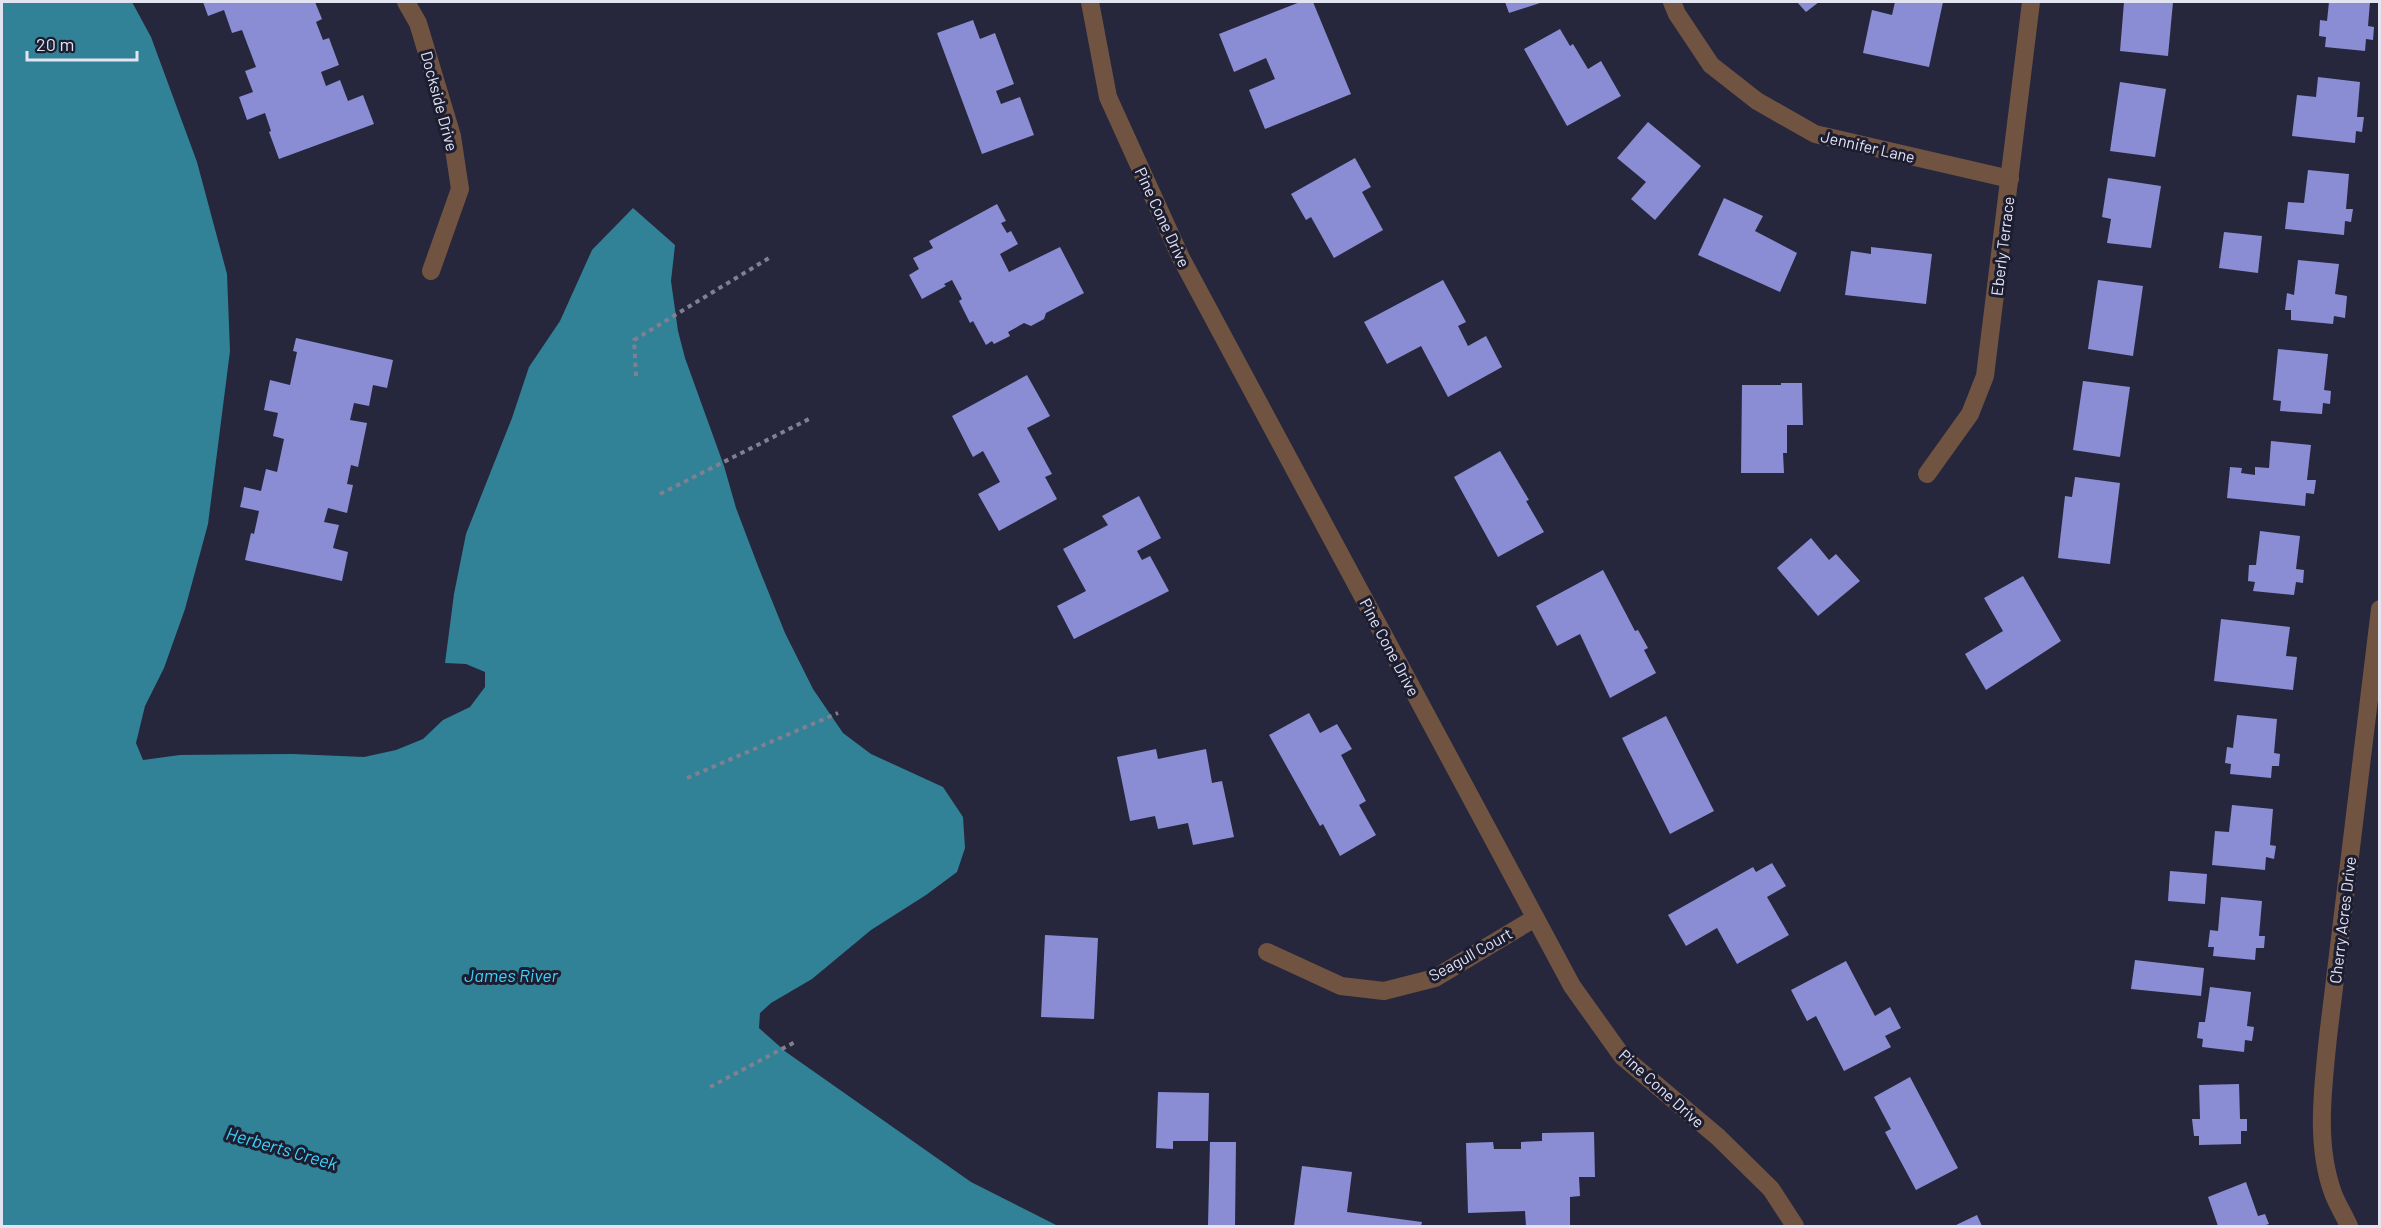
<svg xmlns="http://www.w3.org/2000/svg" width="2381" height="1228" viewBox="0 0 2381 1228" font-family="Barlow,sans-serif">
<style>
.water{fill:#318197}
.building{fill:#8a8dd3}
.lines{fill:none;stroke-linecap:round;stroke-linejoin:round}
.path{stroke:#7f8092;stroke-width:4;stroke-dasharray:4.5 4.5;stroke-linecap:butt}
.street{stroke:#705441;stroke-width:18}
.labels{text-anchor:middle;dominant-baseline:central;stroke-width:6;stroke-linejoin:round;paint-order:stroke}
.street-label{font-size:16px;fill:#e3e4f2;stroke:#1c1d31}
.water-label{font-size:18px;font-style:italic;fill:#39d4fb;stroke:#1c1d31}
</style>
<rect width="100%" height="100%" fill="#26273c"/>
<!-- water -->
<path class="water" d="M2,2H132L151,37L197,162L227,274L230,351L208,524L185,609L164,668L145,706L136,743L143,760L180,755L293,754L364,757L396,750L423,739L443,720L470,707L485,687V672L466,664L445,663L454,594L466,534L512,418L529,367L560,321L592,250L633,208L675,245L671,281L678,331L685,358L724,466L736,508L758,566L785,633L813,689L843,733L871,754L943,787L963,817L965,848L957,872L926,895L871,930L812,979L771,1003L760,1013L759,1028L786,1052L971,1182L1058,1226H2Z"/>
<!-- building -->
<g class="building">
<path d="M203,2H315L322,19L316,22L323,40L329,38L339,65L321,72L326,86L340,80L348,101L363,95L374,124L279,159L269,132L271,131L265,113L247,120L239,97L253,92L245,71L256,67L242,30L232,33L224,10L208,16Z"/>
<path d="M1300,2H1313L1351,94L1265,129L1249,90L1275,79L1266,58L1234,72L1219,34Z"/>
<path d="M1505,2H1543L1509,13Z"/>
<path d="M1797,2H1819L1806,12Z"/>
<path d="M1895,2H1943L1929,67L1863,53L1872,10L1892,15Z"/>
<path d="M2124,2H2173L2168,56L2120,51Z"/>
<path d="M2329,2H2370L2368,26L2374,27L2373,40L2366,39L2365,51L2325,47L2326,37L2319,36L2320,20L2327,21Z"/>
<path d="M973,20L980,39L995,33L1014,84L996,91L1001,104L1020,97L1034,135L982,154L937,33Z"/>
<path d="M1560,29L1570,46L1573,44L1588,69L1601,61L1621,96L1567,126L1524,49Z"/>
<path d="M2318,77L2360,82L2357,117H2364L2362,132L2356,131L2355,143L2292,136L2297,95L2316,97Z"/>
<path d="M2120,82L2166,89L2155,157L2110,151Z"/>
<path d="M1648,122L1701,166L1655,220L1631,199L1646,182L1617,158Z"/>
<path d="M1355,158L1371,187L1362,192L1383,230L1334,258L1311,217L1306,220L1291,194Z"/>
<path d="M2308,170L2349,174L2346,209H2353L2351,222L2345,221L2344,235L2285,229L2288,202L2304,203Z"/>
<path d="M2108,178L2161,186L2151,248L2107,243L2111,219L2102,217Z"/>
<path d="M1724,198L1763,216L1755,231L1797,253L1780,292L1698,255Z"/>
<path d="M997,204L1006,221L1001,223L1007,233L1011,231L1018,244L1000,254L1009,272L1060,247L1084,293L1046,313L1044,319L1031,326L1024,323L1008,332L1010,336L994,344L992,341L986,345L973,321L970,323L959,301L962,299L952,280L944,284L946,286L922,299L909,275L919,269L913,258L933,248L929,241Z"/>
<path d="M2224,232L2262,236L2258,273L2219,268Z"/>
<path d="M1871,247L1932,254L1926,304L1845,295L1851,251L1871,254Z"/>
<path d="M2298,260L2339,264L2335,294L2347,296L2345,318L2334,316L2333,324L2291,320V310H2285L2287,293L2294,295Z"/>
<path d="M1443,280L1466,322L1458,326L1468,346L1486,336L1502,367L1448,397L1421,346L1387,364L1364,322Z"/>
<path d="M2098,280L2143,286L2133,356L2088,349Z"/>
<path d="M296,338L393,360L387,388L373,385L369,406L354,403L350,420L367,423L358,467L351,465L347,484L353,485L347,513L328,508L324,522L339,525L333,548L348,552L342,581L245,560L251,533L254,534L259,511L240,507L242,499L244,487L261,491L266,469L277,472L284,439L273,436L278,413L264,410L270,380L290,385L297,352L293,351Z"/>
<path d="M2278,349L2328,354L2324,390L2331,391L2330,404L2323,403L2322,414L2280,411L2281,401L2273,400Z"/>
<path d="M1027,375L1050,416L1027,428L1052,474L1045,477L1057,499L999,531L978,494L1000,482L983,451L973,457L952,416Z"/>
<path d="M2083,381L2130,387L2120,457L2073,450Z"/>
<path d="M1781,383H1802L1803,425H1787V453H1783L1784,473H1741L1742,385H1781Z"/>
<path d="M2271,441L2311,445L2307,480H2316L2314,494L2306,493L2305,506L2227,498L2230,467L2242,468L2241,473L2255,475V467L2269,468Z"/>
<path d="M1500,451L1529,500L1526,501L1544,532L1498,557L1454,477Z"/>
<path d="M2075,477L2120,483L2110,564L2058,558L2065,496L2072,497Z"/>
<path d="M1139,496L1161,538L1137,551L1142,560L1150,556L1169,591L1074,639L1057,606L1086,591L1063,549L1108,525L1102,516Z"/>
<path d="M2260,531L2300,536L2296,569L2304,570L2303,583L2296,582L2294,595L2253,591L2255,582L2248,581L2249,565H2256Z"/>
<path d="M1811,538L1829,560L1836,554L1860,581L1818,616L1777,568Z"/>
<path d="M1603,570L1635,631L1638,630L1648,648L1644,650L1656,673L1610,698L1580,634L1557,646L1536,606Z"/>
<path d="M2023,576L2061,641L1986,690L1965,654L2003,631L1984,598Z"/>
<path d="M2221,619L2290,627L2286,656L2297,657L2293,690L2214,681Z"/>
<path d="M1309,713L1320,733L1337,724L1352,749L1341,755L1366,801L1359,805L1376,835L1340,856L1323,824L1320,826L1269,735Z"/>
<path d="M2237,715L2277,719L2274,753L2280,754L2279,766H2272L2271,778L2230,774L2231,764L2225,763L2227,747L2233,748Z"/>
<path d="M1666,716L1714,811L1670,834L1622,738Z"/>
<path d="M1156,749L1158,759L1206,749L1212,783L1222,781L1234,837L1193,845L1188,823L1158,829L1155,816L1130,821L1117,757Z"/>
<path d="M2232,805L2273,809L2270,845L2276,846L2274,859L2266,857L2265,870L2212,865L2215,831L2229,832Z"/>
<path d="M1772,863L1786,886L1767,897L1789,935L1737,964L1717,928L1686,946L1668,915L1753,867L1756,872Z"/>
<path d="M2170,871L2207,874L2205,904L2168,901Z"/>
<path d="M2221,897L2262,901L2259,936H2265L2264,948H2256L2255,960L2213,956L2214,947H2208L2210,930L2218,931Z"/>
<path d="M1045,935L1098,938L1094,1019L1041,1017Z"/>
<path d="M2135,960L2204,968L2201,996L2131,989Z"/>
<path d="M1846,961L1875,1016L1890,1007L1901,1028L1885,1036L1891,1047L1844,1071L1816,1016L1807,1021L1791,990Z"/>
<path d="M2210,987L2251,992L2247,1026L2254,1027L2252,1041L2245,1040L2244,1052L2202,1047L2203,1039L2197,1038L2199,1022H2205Z"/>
<path d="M1910,1077L1958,1168L1916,1190L1885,1132L1891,1129L1874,1097Z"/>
<path d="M2239,1084L2240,1119H2247V1131H2241V1144L2199,1145V1136H2194L2192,1119H2200L2199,1085Z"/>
<path d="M1158,1092L1209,1093L1208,1141H1173V1149L1156,1148Z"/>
<path d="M1594,1132L1595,1177H1579L1580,1196L1570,1197V1226H1526L1525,1211L1468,1213L1466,1143L1493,1142L1494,1149H1521V1142L1542,1141V1133Z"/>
<path d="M1210,1142H1236L1235,1226L1208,1225Z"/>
<path d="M1302,1166L1352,1172L1347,1212L1422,1222L1421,1226H1294Z"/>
<path d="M2246,1182L2258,1216L2265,1214L2269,1224L2262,1226H2218L2208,1197Z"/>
<path d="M1977,1215L1982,1226H1954Z"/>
</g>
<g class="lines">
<!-- path -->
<g class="path">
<path d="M636,376L634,340L769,258"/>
<path d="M660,494L811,418"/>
<path d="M687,778L838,713"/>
<path d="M710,1087L797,1041"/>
</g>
<!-- street -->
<g class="street">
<path d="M406,2L418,23L452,136L460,189L431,271"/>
<path d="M1090,2L1108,97L1181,258L1572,986L1622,1056L1718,1137L1771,1189L1795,1226"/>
<path d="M1672,2L1677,14L1711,65L1757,101L1815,134L2010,179"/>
<path d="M1927,474L1970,414L1985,376L2031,2"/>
<path d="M1267,952L1341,986L1384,991L1435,978L1535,918"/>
<path d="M2349,1226C2344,1215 2337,1204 2333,1193C2315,1144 2323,1088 2328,1037L2380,609"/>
</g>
</g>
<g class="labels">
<!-- street labels -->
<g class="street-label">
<text transform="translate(440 101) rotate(75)">Dockside Drive</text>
<text transform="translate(1868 146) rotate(13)">Jennifer Lane</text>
<text transform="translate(1163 217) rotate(65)">Pine Cone Drive</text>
<text transform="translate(2002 246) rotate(-83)">Eberly Terrace</text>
<text transform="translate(1390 647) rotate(62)">Pine Cone Drive</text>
<text transform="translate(2342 920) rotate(-83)">Cherry Acres Drive</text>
<text transform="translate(1470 954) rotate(-29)">Seagull Court</text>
<text transform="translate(1662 1088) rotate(42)">Pine Cone Drive</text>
</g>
<!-- water labels -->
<g class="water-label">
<text x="511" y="975">James River</text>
<text transform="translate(282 1148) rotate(16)">Herberts Creek</text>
</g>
</g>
<!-- border -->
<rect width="2381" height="1228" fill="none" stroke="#e3e4f2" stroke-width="6"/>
<!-- scale -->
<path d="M27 51v9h110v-9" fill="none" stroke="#e3e4f2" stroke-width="3"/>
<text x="36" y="51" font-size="18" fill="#e3e4f2" stroke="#1c1d31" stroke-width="4.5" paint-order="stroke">20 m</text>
</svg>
